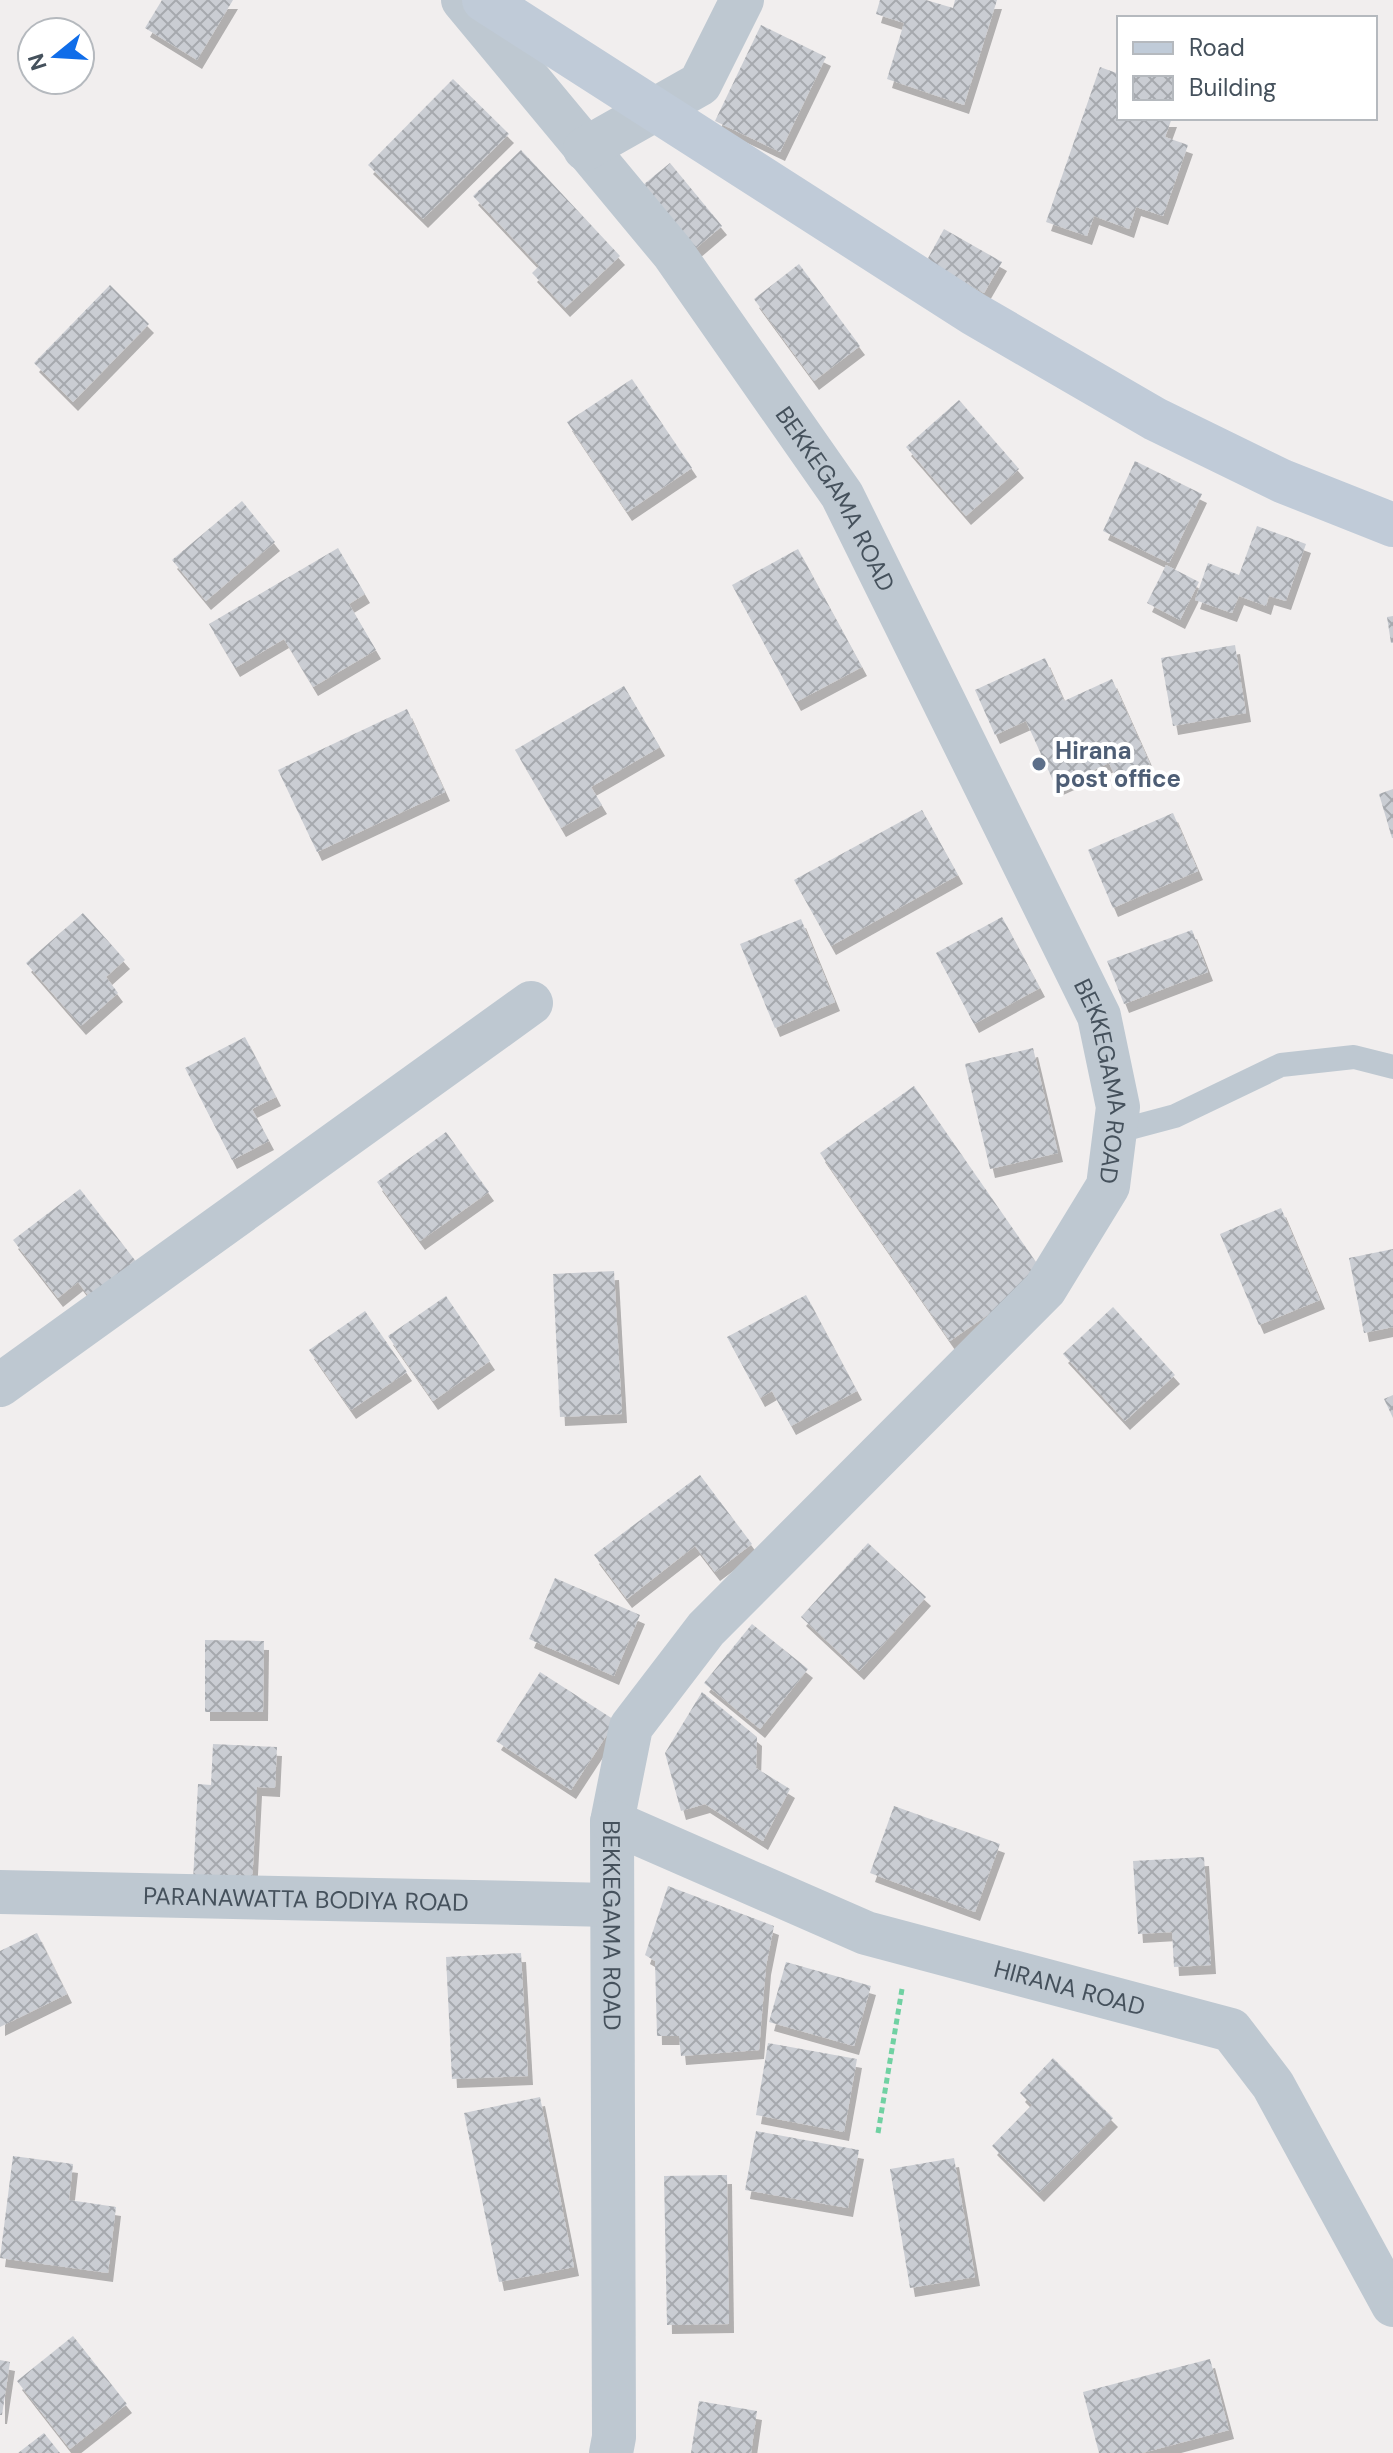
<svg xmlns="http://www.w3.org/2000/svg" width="1393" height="2453" viewBox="0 0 1393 2453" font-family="'DM Sans',sans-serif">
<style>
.building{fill:url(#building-cross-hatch);filter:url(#shadow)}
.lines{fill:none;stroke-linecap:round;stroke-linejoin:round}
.path{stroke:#70d1a2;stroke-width:5;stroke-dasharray:6 4;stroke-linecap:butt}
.lane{stroke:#bec8d1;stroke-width:24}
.street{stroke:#bec8d1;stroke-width:44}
.secondary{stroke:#c0cbd8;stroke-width:44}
.service-dot{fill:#5c6f8a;stroke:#fff;stroke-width:3}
.labels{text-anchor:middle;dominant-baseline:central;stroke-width:8;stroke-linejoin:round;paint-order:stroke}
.street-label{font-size:24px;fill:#45515c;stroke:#fff}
.service-label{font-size:24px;font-weight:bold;fill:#4e5e75;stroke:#fff;text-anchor:start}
</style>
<defs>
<pattern id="building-cross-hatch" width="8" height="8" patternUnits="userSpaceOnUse" patternTransform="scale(2)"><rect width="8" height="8" fill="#cacdd3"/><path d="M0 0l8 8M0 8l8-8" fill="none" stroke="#a6a9ae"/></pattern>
<filter id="shadow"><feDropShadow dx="5" dy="9" stdDeviation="0" flood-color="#0004"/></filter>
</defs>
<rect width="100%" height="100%" fill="#f1eeee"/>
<!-- building -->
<g class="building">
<path d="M162,0H233L197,60L145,28Z"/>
<path d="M880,0H926L953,8L955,0H997L964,105L887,79L904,23L876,14Z"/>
<path d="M761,25L826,57L780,152L715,121Z"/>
<path d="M1100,67L1119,74V118H1172L1165,137L1188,145L1163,216L1136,207L1129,229L1094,216L1087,236L1046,222Z"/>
<path d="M453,79L509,134L423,219L368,165Z"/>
<path d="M521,150L620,256L565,308L532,273L539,266L473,196Z"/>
<path d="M670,163L722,226L695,249L643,185Z"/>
<path d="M944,229L1002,262L984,293L927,260Z"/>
<path d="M799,264L860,346L814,381L754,299Z"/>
<path d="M110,285L149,324L73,402L34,363Z"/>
<path d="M632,379L692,468L627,512L567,422Z"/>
<path d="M959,400L1019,469L966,516L906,447Z"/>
<path d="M1135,461L1202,494L1169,563L1103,531Z"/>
<path d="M242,501L275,542L206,601L172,560Z"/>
<path d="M1257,526L1306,544L1286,601L1269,596L1266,606L1239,596L1232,613L1195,600L1208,563L1239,575Z"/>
<path d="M338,548L365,594L349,604L376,650L313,687L284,639L235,668L209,624Z"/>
<path d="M798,549L862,667L796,702L732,585Z"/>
<path d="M1166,565L1199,582L1180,620L1147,603Z"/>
<path d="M1393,616V643H1391L1387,617Z"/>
<path d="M1235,645L1246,713L1173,726L1161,658Z"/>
<path d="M1045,658L1064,701L1112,679L1150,764L1117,780L1109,763L1056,787L1026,721L995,735L975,690Z"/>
<path d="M624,686L660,747L591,787L602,805L561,828L515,750Z"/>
<path d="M407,709L445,792L317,852L278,770Z"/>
<path d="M1393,789V838H1392L1379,794Z"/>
<path d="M922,810L958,875L831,946L794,880Z"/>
<path d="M1173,813L1198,871L1113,908L1088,850Z"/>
<path d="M83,913L125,960L106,977L118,993L81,1026L26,963Z"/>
<path d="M1002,917L1040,988L974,1024L936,953Z"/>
<path d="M801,919L835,1002L775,1028L740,944Z"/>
<path d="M1192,930L1208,972L1124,1004L1107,961Z"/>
<path d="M245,1037L276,1097L252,1109L269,1141L232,1160L185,1068Z"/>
<path d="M1033,1048L1058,1153L990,1169L965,1064Z"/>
<path d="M914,1086L1045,1275L950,1341L820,1153Z"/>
<path d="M446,1132L489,1192L420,1241L377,1182Z"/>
<path d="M80,1189L141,1268L94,1303L78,1282L58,1298L13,1240Z"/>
<path d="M1281,1208L1320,1300L1259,1325L1220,1234Z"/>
<path d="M1393,1249V1327L1364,1333L1349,1258Z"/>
<path d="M614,1271L622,1414L560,1417L553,1274Z"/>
<path d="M806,1295L857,1391L791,1426L772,1391L760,1398L727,1337Z"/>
<path d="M446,1296L490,1361L433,1401L388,1336Z"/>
<path d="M1113,1307L1175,1375L1125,1421L1063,1354Z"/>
<path d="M365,1311L407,1372L351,1410L309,1350Z"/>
<path d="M1393,1395V1418L1384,1399Z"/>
<path d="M700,1475L752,1544L715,1572L695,1546L627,1599L594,1555Z"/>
<path d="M868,1543L926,1597L859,1671L801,1617Z"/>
<path d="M555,1578L640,1615L614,1676L529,1639Z"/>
<path d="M752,1624L808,1669L760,1729L704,1683Z"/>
<path d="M205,1640L264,1641L263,1712H205Z"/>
<path d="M540,1672L616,1721L571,1790L496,1741Z"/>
<path d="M702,1692L757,1737L756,1768L790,1789L763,1841L705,1804L681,1811L665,1753Z"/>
<path d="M213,1744L277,1747L275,1788L257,1787L252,1885L193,1881L198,1784L211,1785Z"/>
<path d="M894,1806L1000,1844L975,1912L870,1873Z"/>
<path d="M1204,1857L1211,1965L1174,1967L1172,1932L1138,1934L1133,1861Z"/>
<path d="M668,1886L774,1926L766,1966L759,2050L681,2056L679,2036H657L655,1961L645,1955Z"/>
<path d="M37,1933L67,1994L0,2027V1951Z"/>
<path d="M521,1953L528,2076L452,2079L446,1957Z"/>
<path d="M786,1962L871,1986L854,2046L769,2022Z"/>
<path d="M768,2043L857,2059L844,2132L756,2115Z"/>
<path d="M1053,2058L1113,2118L1039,2193L992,2146L1032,2105L1020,2093Z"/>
<path d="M540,2097L574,2267L499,2282L464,2113Z"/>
<path d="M756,2131L859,2150L848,2208L745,2190Z"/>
<path d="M13,2156L73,2164L69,2200L116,2207L108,2273L0,2258Z"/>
<path d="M954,2158L975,2277L910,2288L890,2169Z"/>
<path d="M727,2175L729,2324L667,2325L664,2176Z"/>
<path d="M73,2336L127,2404L70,2449L17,2381Z"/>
<path d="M1210,2359L1229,2430L1142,2453H1099L1083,2392Z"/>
<path d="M0,2360L10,2362L2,2415H0Z"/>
<path d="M699,2401L757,2411L751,2453H691Z"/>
<path d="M44,2433L60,2453H18Z"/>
</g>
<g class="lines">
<!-- path -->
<path class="path" d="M878,2133L902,1989"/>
<!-- lane -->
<path class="lane" d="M1115,1132L1175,1116L1281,1065L1354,1057L1393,1067"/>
<!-- street -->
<g class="street">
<path id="s1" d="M463,0L673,253L842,495L1099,1016L1118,1107L1108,1186L1045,1289L706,1629L631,1727L612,1822L614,2437L611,2453"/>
<path d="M585,149L700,84L742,0"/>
<path d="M0,1385L531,1003"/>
<path id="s2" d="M612,1822L866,1933L1231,2030L1273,2085L1393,2305"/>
<path id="s3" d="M0,1892L611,1905"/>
</g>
<!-- secondary -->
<path class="secondary" d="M484,0L974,314L1155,419L1282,481L1393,525"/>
</g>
<!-- markers -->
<circle class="service-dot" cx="1039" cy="764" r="8"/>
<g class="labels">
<!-- street labels -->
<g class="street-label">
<text stroke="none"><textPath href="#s1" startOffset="624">BEKKEGAMA ROAD</textPath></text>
<text stroke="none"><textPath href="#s1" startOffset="1270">BEKKEGAMA ROAD</textPath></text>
<text stroke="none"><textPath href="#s3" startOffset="306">PARANAWATTA BODIYA ROAD</textPath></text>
<text stroke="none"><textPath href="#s1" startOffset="2302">BEKKEGAMA ROAD</textPath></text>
<text stroke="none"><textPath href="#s2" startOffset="488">HIRANA ROAD</textPath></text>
</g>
<!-- service labels -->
<g class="service-label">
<text x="1055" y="750">Hirana<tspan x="1055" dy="28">post office</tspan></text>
</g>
</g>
<!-- legend -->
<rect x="1117" y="16" width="260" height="104" fill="#ffffff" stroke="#b5b9be" stroke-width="2"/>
<rect x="1133" y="42" width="40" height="12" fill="#c0cbd8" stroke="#b5b9be" stroke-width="2"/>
<text x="1189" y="56" font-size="24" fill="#45515c">Road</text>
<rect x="1133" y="76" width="40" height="24" fill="url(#building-cross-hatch)" stroke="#b5b9be" stroke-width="2"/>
<text x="1189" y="96" font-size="24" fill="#45515c">Building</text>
<!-- north arrow -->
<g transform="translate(56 56) rotate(252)"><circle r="38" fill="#ffffff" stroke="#b5b9be" stroke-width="2"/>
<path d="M0-6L14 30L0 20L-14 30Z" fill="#106de9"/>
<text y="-12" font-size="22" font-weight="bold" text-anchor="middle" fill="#45515c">N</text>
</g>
</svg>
